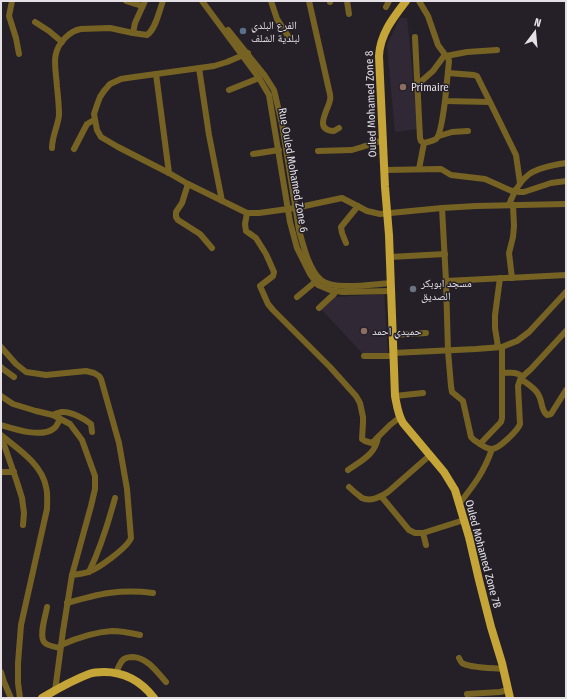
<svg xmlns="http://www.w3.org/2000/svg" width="567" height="699" viewBox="0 0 567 699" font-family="'Fira Sans Condensed','Noto Naskh Arabic',sans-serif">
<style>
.built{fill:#302835}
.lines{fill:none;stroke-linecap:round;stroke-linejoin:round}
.minor{stroke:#766323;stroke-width:6}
.major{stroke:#c5a438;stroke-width:8}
.service-dot{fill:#5c6f8a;stroke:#252028;stroke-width:1.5}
.education-dot{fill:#8d6e63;stroke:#252028;stroke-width:1.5}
.worship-dot{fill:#6b7280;stroke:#252028;stroke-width:1.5}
.labels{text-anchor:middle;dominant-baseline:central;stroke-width:3;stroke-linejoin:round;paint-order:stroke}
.poi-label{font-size:11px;fill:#e4e0e6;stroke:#252028;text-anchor:start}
.street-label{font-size:11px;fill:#e4e0e6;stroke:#252028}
</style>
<rect width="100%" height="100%" fill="#252028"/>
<!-- built -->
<g class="built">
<path d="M400,18H407L418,129L395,132L387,45Z"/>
<path d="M384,294L388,354H363L321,309L334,297Z"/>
</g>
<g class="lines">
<!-- minor -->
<g class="minor">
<path d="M12,1L9,16L16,38L19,54"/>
<path d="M126,1L142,6"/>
<path d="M202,1L259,78L269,95L290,222L297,248L310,274L318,285L330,290L343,292L391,291"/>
<path d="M271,1L277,19L288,36"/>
<path d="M309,1L329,90C330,94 331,97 330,100C328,111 313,130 334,131L339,128"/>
<path d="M330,1V2"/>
<path d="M347,1L349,14"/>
<path d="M419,1L428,16L438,45L446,56L467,52L497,50"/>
<path d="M386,7L389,1"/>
<path d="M35,22L49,31L62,42"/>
<path d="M228,30L265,76L274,90L282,124L299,230C303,245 309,270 321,280C335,291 373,284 391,283"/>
<path d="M133,33L135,23L145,1"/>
<path d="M415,37L420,138L421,141L424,143"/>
<path d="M248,53L227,62L214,66L127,78L121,79L110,84L104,91L100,97L97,105L94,114L97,130L101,137L118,147L169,173L188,184L247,213H259L295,208L342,198L367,211L380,214L442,208L476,206L566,204"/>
<path d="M199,68L209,135L222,201"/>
<path d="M448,73L474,75L477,76L490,102"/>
<path d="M156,74L169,173"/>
<path d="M417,85L433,71L444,56H446L448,57L449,61L445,101L490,102L516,155L520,183"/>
<path d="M229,90L259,78"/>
<path d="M439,136L452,132L468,131"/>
<path d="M52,148C52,136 58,126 59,115C59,106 58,96 57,87C56,68 50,53 65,38C70,33 74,30 81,29L110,28L133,33L147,35C156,29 159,11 163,1"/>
<path d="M74,149L87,124L94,120"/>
<path d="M318,151L352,150L362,147L383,140"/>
<path d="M253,154L279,150"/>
<path d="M419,169L424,143C428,142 433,141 436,139C441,135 444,108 445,101"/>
<path d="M385,170L441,169L451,175L485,179L514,192"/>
<path d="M188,184L182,203L176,212V217L178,220L200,234L212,248"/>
<path d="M515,190L519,192H524L551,183L566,181"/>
<path d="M509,205C521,173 533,168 566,163"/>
<path d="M442,208L446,281L448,351L451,386L452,392L463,401L471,437L474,440L480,444L501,422L502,418V347"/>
<path d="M247,213L245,224L246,231L256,238L266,254L274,272L273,276L260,286L268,304L273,310L330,367L356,396L360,403L363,417V423L362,439L365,441L372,443L378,437"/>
<path d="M346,243L342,233L341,227L358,206"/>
<path d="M390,257L445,254"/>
<path d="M512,278L509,253L513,237L514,226L513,205"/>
<path d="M446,281L566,275"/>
<path d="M297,297L315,282"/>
<path d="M319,308L334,294L335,291"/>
<path d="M392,335L426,333"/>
<path d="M1,347L16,364L26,372L46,375L86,371L94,373L99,376L101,379L119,443L127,489L131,538C127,548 98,569 88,572C83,574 77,574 72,575"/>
<path d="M498,347L495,328V315L500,278"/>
<path d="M393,353L476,349L502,347L517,341L529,332L566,292"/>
<path d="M364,356H393"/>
<path d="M1,367L3,369L14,377"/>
<path d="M502,373C509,373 517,371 522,377"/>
<path d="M521,379C526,383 535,388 538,394C543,401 540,409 547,415L551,414L566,390"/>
<path d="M1,396L13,404L36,411L53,415L70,424L82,440L95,476V489L91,506L72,575L63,631L55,691"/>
<path d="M395,396L423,393"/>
<path d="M53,415C55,414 58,413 62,412C70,411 85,419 91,424L92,432"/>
<path d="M1,425C14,429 41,438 53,429C57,427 58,422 60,419"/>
<path d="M1,435C18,449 42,464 46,487C48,494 47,502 47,509L21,625L18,663V683L20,698"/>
<path d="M1,436L16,479L22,498L24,513L23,525"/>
<path d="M480,444C483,446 488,449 492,449C499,449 518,430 520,424L518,386L520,380L522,377L531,369L566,331"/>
<path d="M348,470C361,461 376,454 378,437L390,425L399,418"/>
<path d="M1,472H14"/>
<path d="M349,487C353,491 358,495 362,498C370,502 381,497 388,492L429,456"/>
<path d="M381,496L409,530L415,533H423"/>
<path d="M459,504C474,485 484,472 492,449"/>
<path d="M426,545L423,533L464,520"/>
<path d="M89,572C100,549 108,524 115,498"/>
<path d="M67,603C81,599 95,595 109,593C124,591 138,591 153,593"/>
<path d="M47,607C46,615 38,637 45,643C48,646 56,647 60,648"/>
<path d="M61,645C77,638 95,632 112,631C122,631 131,633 140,635"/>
<path d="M459,658C460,660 461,662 462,663C469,668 494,668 503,669"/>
<path d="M1,672L4,682L11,698"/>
<path d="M116,673C118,668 120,662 124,659C127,657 130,657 133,657C148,658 157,672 166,682"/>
<path d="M467,694L500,692L508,690"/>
</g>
<!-- major -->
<g class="major">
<path d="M406,1C393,18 380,34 379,56L385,187L389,235L395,396C397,406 398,415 403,423L444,472L455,490L469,537L479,580L491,627L502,663L510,698"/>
<path d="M42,698C57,689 73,680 89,674C94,672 99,672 104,672C125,672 141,681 154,698"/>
</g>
</g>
<!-- markers -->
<circle class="service-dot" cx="243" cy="31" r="4"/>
<g class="education-dot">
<circle cx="403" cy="87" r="4"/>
<circle cx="364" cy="331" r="4"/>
</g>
<circle class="worship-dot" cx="413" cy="289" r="4"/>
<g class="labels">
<!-- poi labels -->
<g class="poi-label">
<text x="251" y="25">الفرع البلدي<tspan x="251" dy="13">لبلدية الشلف</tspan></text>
<text x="411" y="87">Primaire</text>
<text x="421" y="283">مسجد ابوبكر<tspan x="421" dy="13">الصديق</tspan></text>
<text x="372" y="331">حميدي احمد</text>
</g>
<!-- street labels -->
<g class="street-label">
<text transform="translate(371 104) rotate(-92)">Ouled Mohamed Zone 8</text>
<text transform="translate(293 170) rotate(80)">Rue Ouled Mohamed Zone 6</text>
<text transform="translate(483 554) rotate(75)">Ouled Mohamed Zone 7B</text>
</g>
</g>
<!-- border -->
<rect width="567" height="699" fill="none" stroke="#e4e0e6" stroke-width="4"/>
<!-- north arrow -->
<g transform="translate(535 32) rotate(16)" stroke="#252028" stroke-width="3" paint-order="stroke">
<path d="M0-3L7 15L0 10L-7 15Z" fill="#e4e0e6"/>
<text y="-6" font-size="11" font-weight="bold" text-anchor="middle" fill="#e4e0e6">N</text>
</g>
</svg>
